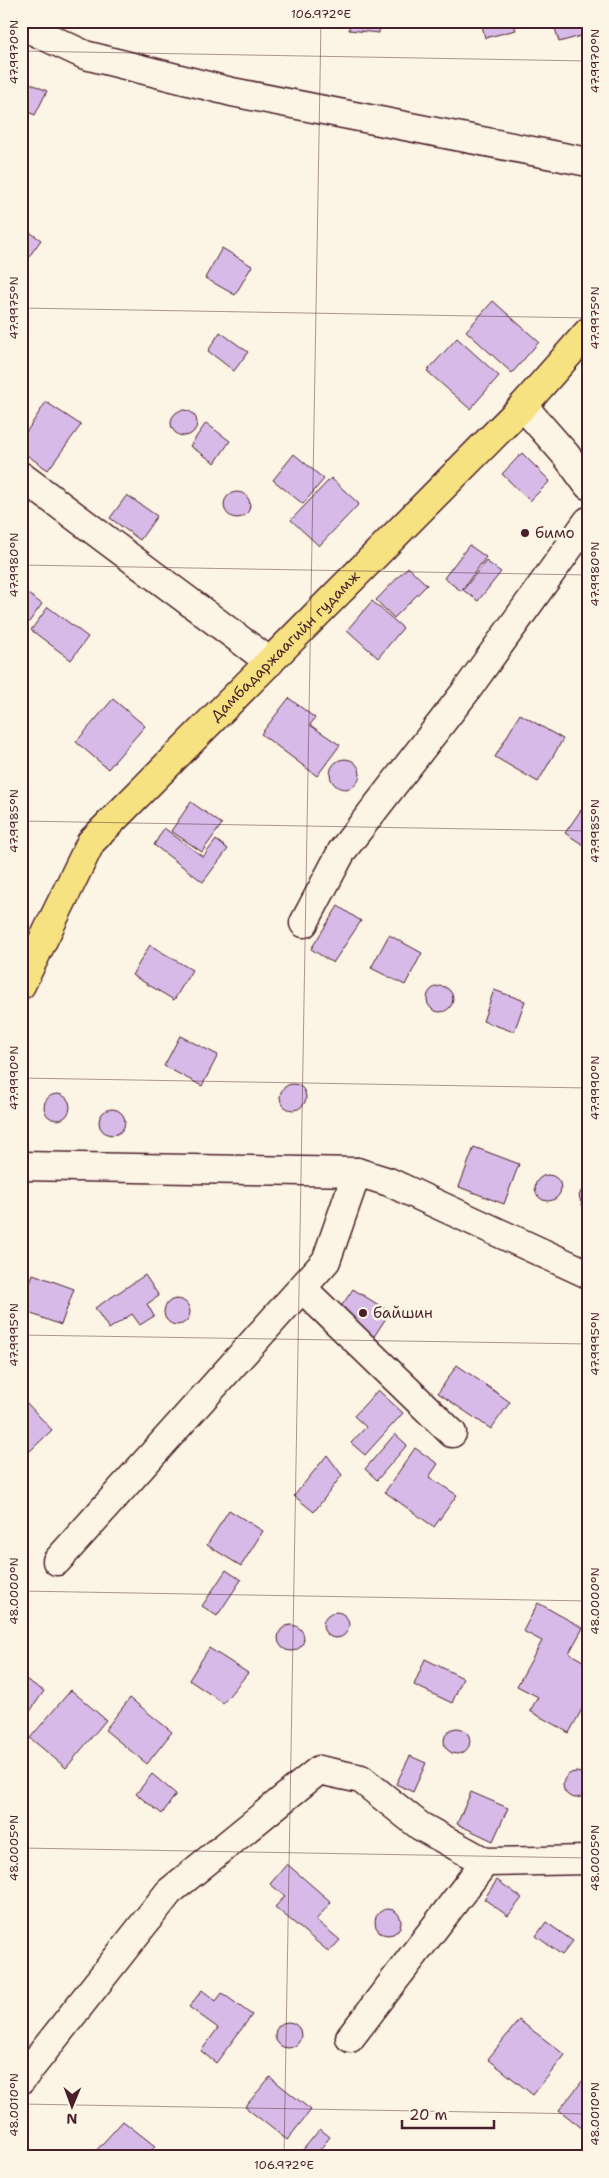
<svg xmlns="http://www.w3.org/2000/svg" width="609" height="2178" viewBox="0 0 609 2178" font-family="'Shantell Sans',sans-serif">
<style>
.building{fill:#d7bae8;stroke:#4a1f2b}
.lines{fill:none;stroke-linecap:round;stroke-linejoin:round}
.minor-casing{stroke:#4a1f2b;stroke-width:31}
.major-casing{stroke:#4a1f2b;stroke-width:31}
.minor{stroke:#fcf5e5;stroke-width:28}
.major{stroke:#f7e281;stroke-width:28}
.ticks{fill:none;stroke:#4a1f2b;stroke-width:1;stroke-opacity:0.45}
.poi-dot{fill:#4a1f2b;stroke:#fcf5e5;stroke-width:2}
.labels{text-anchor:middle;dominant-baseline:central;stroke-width:5;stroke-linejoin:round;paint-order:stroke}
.poi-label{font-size:15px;fill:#4a1f2b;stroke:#fcf5e5;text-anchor:start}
.street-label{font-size:15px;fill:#4a1f2b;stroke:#fcf5e5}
.neatline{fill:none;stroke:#4a1f2b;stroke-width:2}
.ticks-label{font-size:12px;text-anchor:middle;fill:#4a1f2b}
</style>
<rect width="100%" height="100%" fill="#fcf5e5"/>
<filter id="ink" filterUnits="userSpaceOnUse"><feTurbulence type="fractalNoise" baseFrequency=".02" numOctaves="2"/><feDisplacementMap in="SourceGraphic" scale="10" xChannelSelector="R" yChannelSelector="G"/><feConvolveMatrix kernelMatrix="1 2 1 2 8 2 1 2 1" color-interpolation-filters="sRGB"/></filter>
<g filter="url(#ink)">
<!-- building -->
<g class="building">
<path d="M350,21H380L379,33L349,30Z"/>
<path d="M481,21H513L516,30L485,38Z"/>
<path d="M553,21H588V34L559,42Z"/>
<path d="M21,79L47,91L35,115L21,109Z"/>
<path d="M21,174L27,178L21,187Z"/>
<path d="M25,229L41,240L21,268V235Z"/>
<path d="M222,248L252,266L235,295L205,278Z"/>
<path d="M493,301L539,342L512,373L466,331Z"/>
<path d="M220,332L248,352L234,371L208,351Z"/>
<path d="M457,338L499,376L470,409L427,371Z"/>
<path d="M46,402L81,425L48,470L21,451V440Z"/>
<circle cx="184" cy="423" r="13"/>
<path d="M206,423L230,441L215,463L190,446Z"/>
<path d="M522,453L550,481L530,501L502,474Z"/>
<path d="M294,454L324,479L303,504L273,480Z"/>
<path d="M331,478L359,504L319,546L291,520Z"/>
<circle cx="237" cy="505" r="13"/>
<path d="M127,495L157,516L140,540L110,518Z"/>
<path d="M469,545L486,557L461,591L444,578Z"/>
<path d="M486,561L501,572L478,601L463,590Z"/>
<path d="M408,567L427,585L394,618L376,600Z"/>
<path d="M21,589L42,604L26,626L21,622Z"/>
<path d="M372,601L403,628L378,658L347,630Z"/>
<path d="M48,607L88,637L71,660L31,630Z"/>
<path d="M289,698L315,718L310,725L340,745L317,776L261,734Z"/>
<path d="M113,699L145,726L108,769L76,742Z"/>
<path d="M520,714L563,739L538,782L495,757Z"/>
<circle cx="345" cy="774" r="15"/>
<path d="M191,802L222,824L202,852L171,831Z"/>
<path d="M581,810L588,814V848L565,833Z"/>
<path d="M164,828L203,857L216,840L228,849L203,882L154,845Z"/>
<path d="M338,906L361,921L333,963L311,949Z"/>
<path d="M389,935L422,953L405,985L371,968Z"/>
<path d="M150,945L192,970L174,1000L132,975Z"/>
<circle cx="440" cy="999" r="13"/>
<path d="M494,990L525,1001L514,1032L483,1021Z"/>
<path d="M180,1036L218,1055L202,1086L164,1066Z"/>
<circle cx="293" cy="1097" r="13"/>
<circle cx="57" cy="1107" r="13"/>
<circle cx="112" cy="1122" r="13"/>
<path d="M474,1147L519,1164L504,1204L459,1187Z"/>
<circle cx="548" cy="1188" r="13"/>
<path d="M588,1185V1209L582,1205L579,1196L581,1191Z"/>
<path d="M33,1274L74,1289L61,1325L21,1310Z"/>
<path d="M145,1275L159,1296L147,1304L154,1316L140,1325L132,1314L109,1329L95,1308Z"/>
<path d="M353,1289L390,1312L373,1338L336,1314Z"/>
<circle cx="177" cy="1312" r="13"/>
<path d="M457,1365L510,1402L491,1429L438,1393Z"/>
<path d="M378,1390L403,1413L365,1455L351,1443L366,1427L354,1416Z"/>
<path d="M25,1401L52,1430L29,1452L21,1444V1404Z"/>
<path d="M395,1434L407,1445L377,1480L365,1469Z"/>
<path d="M415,1448L438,1464L429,1477L457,1495L434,1527L385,1492Z"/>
<path d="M327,1455L342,1475L314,1512L294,1496Z"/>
<path d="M229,1510L263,1531L241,1566L207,1545Z"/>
<path d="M226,1570L241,1580L217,1616L202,1606Z"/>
<path d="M538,1603L583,1628L569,1653L588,1664V1698L569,1733L530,1711L538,1697L517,1686L542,1641L523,1631Z"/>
<circle cx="336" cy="1625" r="13"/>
<circle cx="291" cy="1638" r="13"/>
<path d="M209,1648L248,1673L223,1703L189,1680Z"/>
<path d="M425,1659L463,1678L452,1703L414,1685Z"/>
<path d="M21,1676L44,1691L22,1723L21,1722Z"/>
<path d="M71,1690L106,1720L66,1768L30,1738Z"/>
<path d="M130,1698L172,1732L147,1764L105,1730Z"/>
<circle cx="457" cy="1741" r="13"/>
<path d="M410,1756L426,1763L413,1792L396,1784Z"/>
<circle cx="576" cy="1785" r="13"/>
<path d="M152,1774L176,1794L162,1814L136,1794Z"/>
<path d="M471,1792L508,1808L493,1841L457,1824Z"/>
<path d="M287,1864L331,1902L316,1920L340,1940L329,1952L275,1907L285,1896L270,1884Z"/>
<path d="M497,1880L522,1898L508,1916L484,1899Z"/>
<circle cx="388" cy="1922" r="13"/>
<path d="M546,1922L573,1941L562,1955L536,1936Z"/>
<path d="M202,1990L216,2001L222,1993L252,2015L216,2063L201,2051L218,2028L189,2007Z"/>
<path d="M519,2020L565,2055L533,2095L488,2059Z"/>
<circle cx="288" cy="2035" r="13"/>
<path d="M588,2074V2133L559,2110Z"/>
<path d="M270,2077L311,2110L287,2140L245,2107Z"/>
<path d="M123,2121L155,2146L146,2157H98L94,2153Z"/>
<path d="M320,2129L330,2137L314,2157H308L302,2151Z"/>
</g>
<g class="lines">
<defs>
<g id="minor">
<path d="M21,25L85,55L232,92L588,162"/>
<path d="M523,406L566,455L588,485"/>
<path d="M21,476L270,662"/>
<path d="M304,923L342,851L466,691L588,521"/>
<path d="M21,1166L357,1172L389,1182L588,1274"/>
<path d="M303,1289L452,1433"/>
<path d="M57,1561L326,1261L357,1172"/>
<path d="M350,2038L485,1862"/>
<path d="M21,2080L169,1892L319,1770L361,1779L420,1826L485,1862L588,1860"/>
</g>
<g id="major">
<path id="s1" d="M21,985L91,842L523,406L588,332"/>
</g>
</defs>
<!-- minor casing -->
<use href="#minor" class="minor-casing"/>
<!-- major casing -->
<use href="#major" class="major-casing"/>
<!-- minor -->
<use href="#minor" class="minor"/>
<!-- major -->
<use href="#major" class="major"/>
</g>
</g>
<!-- ticks -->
<path class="ticks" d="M21,51L588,61M21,308L588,318M21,565L588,575M21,821L588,831M21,1078L588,1088M21,1335L588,1344M21,1591L588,1601M21,1848L588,1858M21,2104L588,2114M284,2157L321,21"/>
<!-- markers -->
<g class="poi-dot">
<circle cx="525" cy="533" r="5"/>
<circle cx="363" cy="1313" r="5"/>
</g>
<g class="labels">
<!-- poi labels -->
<g class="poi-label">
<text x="535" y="533">бимо</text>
<text x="373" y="1313">байшин</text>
</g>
<!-- street labels -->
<g class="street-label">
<text stroke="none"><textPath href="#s1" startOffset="435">Дамбадаржаагийн гудамж</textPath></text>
</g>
</g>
<!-- margin -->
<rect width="609" height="2178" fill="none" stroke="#fcf5e5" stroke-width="55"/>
<!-- north arrow -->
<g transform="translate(72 2106) rotate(181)" stroke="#fcf5e5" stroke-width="4" paint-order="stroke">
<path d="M0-4L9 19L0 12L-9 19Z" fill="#4a1f2b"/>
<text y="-8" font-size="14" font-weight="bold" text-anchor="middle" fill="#4a1f2b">N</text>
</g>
<!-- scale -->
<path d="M402 2120v8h92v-8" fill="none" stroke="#4a1f2b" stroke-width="2.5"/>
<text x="409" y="2120" font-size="15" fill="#4a1f2b" stroke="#fcf5e5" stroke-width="4" paint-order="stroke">20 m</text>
<rect x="28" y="28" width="554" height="2122" class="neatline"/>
<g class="ticks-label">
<text x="321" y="18">106.972°E</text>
<text transform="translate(14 52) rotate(-90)" y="4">47.9970°N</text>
<text transform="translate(595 61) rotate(-90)" y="4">47.9970°N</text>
<text transform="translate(14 308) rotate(-90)" y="4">47.9975°N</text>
<text transform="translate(595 318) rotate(-90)" y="4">47.9975°N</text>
<text transform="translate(14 565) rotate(-90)" y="4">47.9980°N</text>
<text transform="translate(595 574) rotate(-90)" y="4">47.9980°N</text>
<text transform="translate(14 821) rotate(-90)" y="4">47.9985°N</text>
<text transform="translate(595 831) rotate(-90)" y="4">47.9985°N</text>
<text transform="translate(14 1078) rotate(-90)" y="4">47.9990°N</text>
<text transform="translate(595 1088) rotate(-90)" y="4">47.9990°N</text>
<text transform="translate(14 1335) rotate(-90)" y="4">47.9995°N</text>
<text transform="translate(595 1344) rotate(-90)" y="4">47.9995°N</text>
<text transform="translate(14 1591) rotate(-90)" y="4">48.0000°N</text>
<text transform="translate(595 1601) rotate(-90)" y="4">48.0000°N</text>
<text transform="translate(14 1848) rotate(-90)" y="4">48.0005°N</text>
<text transform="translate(595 1858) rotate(-90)" y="4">48.0005°N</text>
<text transform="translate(14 2105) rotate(-90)" y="4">48.0010°N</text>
<text transform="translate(595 2114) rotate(-90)" y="4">48.0010°N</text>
<text x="284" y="2169">106.972°E</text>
</g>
</svg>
